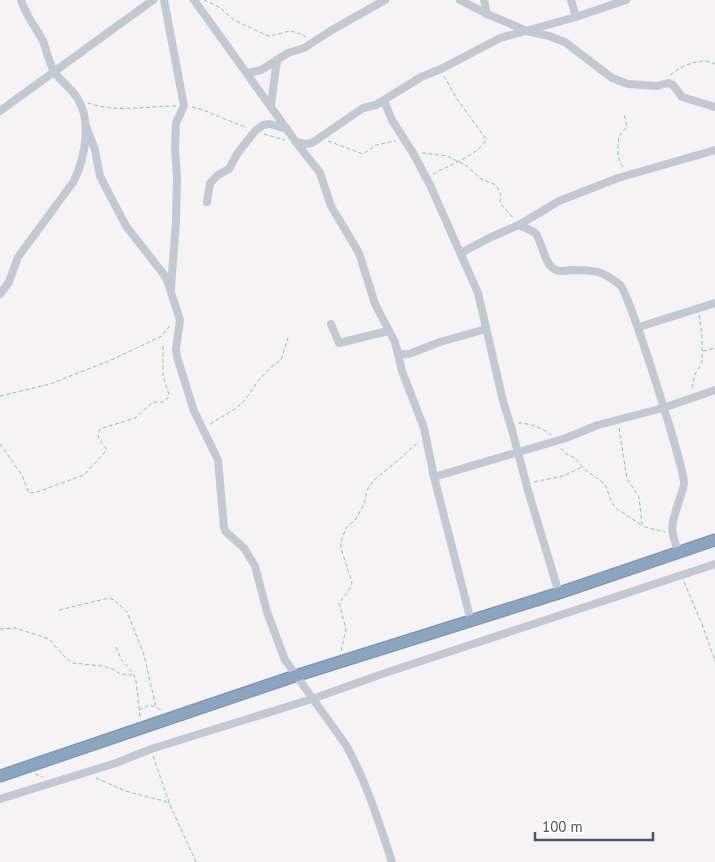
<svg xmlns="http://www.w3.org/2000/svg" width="715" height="862" viewBox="0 0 715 862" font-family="'PT Sans',sans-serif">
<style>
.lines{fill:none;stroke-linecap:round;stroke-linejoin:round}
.highway-casing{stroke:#7690ad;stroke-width:13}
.path{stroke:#7ad0a6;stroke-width:1;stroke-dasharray:4 2.5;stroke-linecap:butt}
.minor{stroke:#c1cad2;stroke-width:8}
.highway{stroke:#8ba5c1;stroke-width:11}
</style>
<rect width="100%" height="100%" fill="#f5f3f3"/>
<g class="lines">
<defs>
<path id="highway" d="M0,776L295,676L559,593L715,540"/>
</defs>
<!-- highway casing -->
<use href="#highway" class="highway-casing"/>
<!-- path -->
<g class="path">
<path d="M204,0L219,7L234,20L268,36C287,34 286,26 306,37"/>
<path d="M670,75C681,66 702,56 715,64"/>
<path d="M88,103C116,113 146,106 176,106"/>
<path d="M192,107L203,110L247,128"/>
<path d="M264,134L285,140"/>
<path d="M328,141L363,154L376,145L396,141"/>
<path d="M422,153L447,156L467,166L481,179L496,185L501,195L500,203L514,219"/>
<path d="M623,167C616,158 618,147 619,136L627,127L624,114"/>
<path d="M433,174C447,166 481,154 486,139L457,99L444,76"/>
<path d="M703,351L715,348"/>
<path d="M692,388L695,374L702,363V336L699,315"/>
<path d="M0,396L50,384L109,361L162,336L171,324"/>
<path d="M518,423C529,423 543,428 551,435"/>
<path d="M210,424L235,409L246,399L257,382L270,368L281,360L288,338"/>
<path d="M619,428L627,479L639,497L642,524L645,527L665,532"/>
<path d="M0,444L22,475L29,493L37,492L84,475L106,451V448L98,437L100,429L135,418L153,402H163L168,398L169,395L163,375V345"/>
<path d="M561,448L566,454L575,458L583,468L605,484L612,503L617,509L643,526"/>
<path d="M534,482L563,476L582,467"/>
<path d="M684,582L702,624L715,661"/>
<path d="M59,610L109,598L114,600L127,612L144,655L156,707"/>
<path d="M0,629L15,628L49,639L65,657L72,663L102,666L113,669L120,674L132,675"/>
<path d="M116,647L121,659L134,675L136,681L140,717"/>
<path d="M341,651L346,629L339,603L348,592L352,583L341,548V542L346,528L356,519L364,504L367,490L374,480L402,457L419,441"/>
<path d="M139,710L150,705L162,710"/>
<path d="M153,756L170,805L196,862"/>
<path d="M35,774L43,777"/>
<path d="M96,778L125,791L164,801L170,804"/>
</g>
<!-- minor -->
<g class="minor">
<path d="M164,0L184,106L176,123L175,147L177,178L176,221L171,288"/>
<path d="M194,0L296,142L320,173L331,206L359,253L375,304L395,342L402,371L424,428L434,477L471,621"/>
<path d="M460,0L487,14L527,31L549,36L565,42L612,78L628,84L657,86L668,83L673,85L682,97L715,107"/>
<path d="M484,0L487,14"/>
<path d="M571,0L576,17"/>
<path d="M248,73L261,70L288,53L304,48L332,30L385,0"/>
<path d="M384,101L392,120L413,153L430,185L478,293L503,401L512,430L529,494L559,593"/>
<path d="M271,105L277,60"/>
<path d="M0,111L153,0"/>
<path d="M86,126L95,150L100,176L104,184L126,226L165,276L168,283L180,320L176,349L177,357L194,411L218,460L224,528L226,532L244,548L255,566L267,612L285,660L346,745C366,781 379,822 392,862"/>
<path d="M296,142L306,144L312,143L363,108L376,105L421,77L441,69L500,38L576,17L626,0"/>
<path d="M207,202L210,183L218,175L229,169L237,154L255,131L263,125L270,124L287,129"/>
<path d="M519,225C525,228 532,230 536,234C543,244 544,265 556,270C560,272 566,271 571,270C594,270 602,270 620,285C629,292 684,467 684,483C684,488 681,494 680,498C672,524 668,526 679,553"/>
<path d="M461,253L491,237L519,225L559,201L618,178L715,150"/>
<path d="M0,294L9,282L18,257L74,181C85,157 92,123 78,99C72,89 62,82 55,73C49,64 47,51 43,41C35,26 26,16 21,0"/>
<path d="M331,324L339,343L388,331"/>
<path d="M639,327L715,303"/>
<path d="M398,354H409L440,342L486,329"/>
<path d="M434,477L566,438L598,425L663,408L715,390"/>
<path d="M0,799L116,763L151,749L312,699L385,673L715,564"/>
</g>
<!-- highway -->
<use href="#highway" class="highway"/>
</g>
<!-- scale -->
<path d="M535 832v8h118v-8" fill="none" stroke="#4a5661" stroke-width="2.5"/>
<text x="542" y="832" font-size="15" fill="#4a5661" stroke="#ffffff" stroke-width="4" paint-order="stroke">100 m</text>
</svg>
